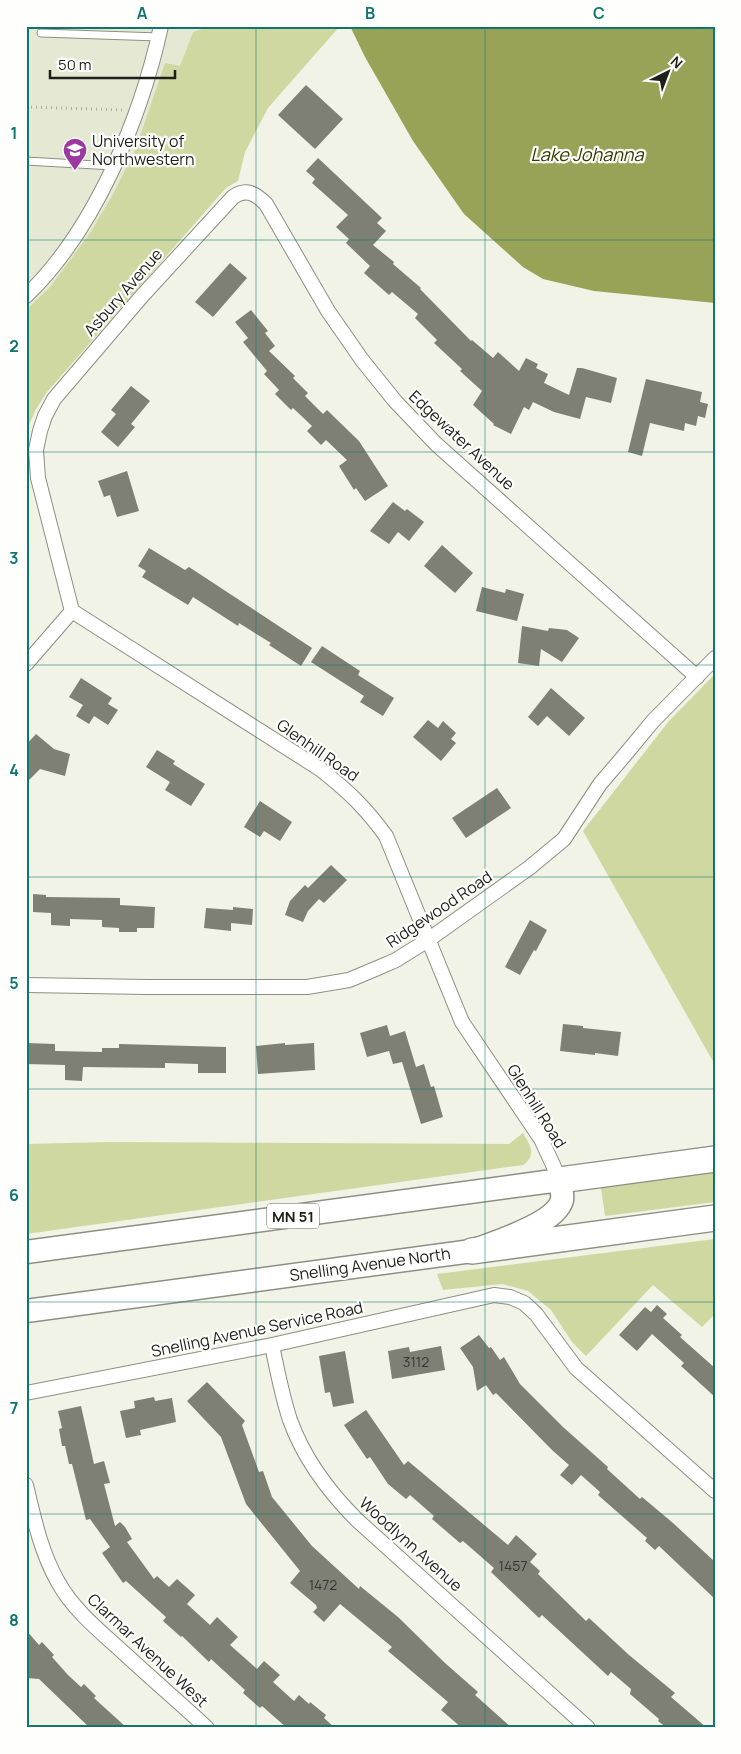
<svg xmlns="http://www.w3.org/2000/svg" width="741" height="1754" viewBox="0 0 741 1754" font-family="Manrope,sans-serif">
<style>
.built{fill:#e5e9d4}
.green{fill:#cfd8a0}
.water{fill:#98a357}
.building{fill:#7d8073}
.lines{fill:none;stroke-linecap:round;stroke-linejoin:round}
.service-casing{stroke:#8d8f82;stroke-width:9}
.minor-casing{stroke:#8d8f82;stroke-width:16}
.trunk-casing{stroke:#8d8f82;stroke-width:25}
.motorway-casing{stroke:#8d8f82;stroke-width:28}
.path{stroke:#aaaca1;stroke-width:3;stroke-dasharray:1 4;stroke-linecap:butt}
.service{stroke:#fff;stroke-width:7}
.minor{stroke:#fff;stroke-width:14}
.trunk{stroke:#fff;stroke-width:22}
.motorway{stroke:#fff;stroke-width:25}
.grid{fill:none;stroke:#0f766e;stroke-width:1;stroke-opacity:0.55}
.labels{text-anchor:middle;dominant-baseline:central;stroke-width:4.5;stroke-linejoin:round;paint-order:stroke}
.number-label{font-size:14px;fill:#363730}
.shield{fill:#fefffc;stroke:#61625e;stroke-width:1}
.shield-label{font-size:15px;font-weight:bold;fill:#1e1f1a}
.poi-label{font-size:16px;fill:#1e1f1a;stroke:#fefffc;text-anchor:start}
.street-label{font-size:16px;fill:#1e1f1a;stroke:#fefffc}
.water-label{font-size:18px;font-style:italic;fill:#363c00;stroke:#fefffc}
.neatline{fill:none;stroke:#0f766e;stroke-width:2}
.grid-label{font-size:16px;text-anchor:middle;font-weight:bold;fill:#0f766e}
</style>
<rect width="100%" height="100%" fill="#f0f3e5"/>
<!-- built -->
<path class="built" d="M26,26H211L193,32L180,66L136,148L113,194L90,233L50,287L26,310Z"/>
<!-- green -->
<g class="green">
<path d="M211,26H340L268,108L245,152L238,181L226,188L47,392L35,411L26,432V310L50,287L90,233L113,194L136,148L165,63L180,66L193,32Z"/>
<path d="M715,674V1065L583,831L669,721Z"/>
<path d="M523,1133C530,1145 537,1155 523,1165L26,1234V1144L109,1142L509,1144Z"/>
<path d="M715,1172V1202L605,1216L601,1188Z"/>
<path d="M715,1239V1314L702,1327L653,1285L586,1356L572,1342L551,1310L528,1291L502,1284L443,1290L437,1274Z"/>
</g>
<!-- water -->
<path class="water" d="M350,26H715V303L594,291L543,279L523,267L464,214L413,141L365,57Z"/>
<!-- building -->
<g class="building">
<path d="M306,85L343,119L315,149L278,115Z"/>
<path d="M318,158L382,218L377,223L386,231L373,245L394,262L393,264L421,288L420,289L471,341L472,340L493,358L498,352L519,371L526,358L538,364L536,368L548,374L544,383L569,395L577,368H582L617,378L611,403L586,397L580,419L554,412L533,402L529,410L524,407L511,434L493,425L494,424L473,405L482,391L460,371L462,369L434,343L437,340L415,318L418,314L392,292L389,295L364,273L370,266L346,243L349,239L336,227L348,215L312,183L315,179L306,171Z"/>
<path d="M230,263L247,278L213,317L195,302Z"/>
<path d="M251,310L268,331L265,333L275,346L269,351L295,376L293,378L308,393L305,396L323,414L327,410L359,441L388,486L365,501L356,488L354,490L339,466L347,460L326,440L321,445L307,431L312,426L293,408L291,410L275,394L279,390L264,374L267,371L243,342L248,338L235,322Z"/>
<path d="M646,379L702,392L700,402L708,404L705,418L698,416L696,426L685,423L684,431L650,423L642,456L628,452Z"/>
<path d="M131,386L150,401L131,424L135,427L118,447L101,432L116,414L111,410Z"/>
<path d="M127,471L139,511L117,517L110,495L104,497L98,481Z"/>
<path d="M393,502L405,511L407,509L424,522L409,541L398,532L389,544L370,531Z"/>
<path d="M442,545L473,573L455,593L424,566Z"/>
<path d="M149,548L185,570L189,567L312,648L301,666L269,645L271,643L239,623L238,626L193,597L188,605L142,577L146,571L138,566Z"/>
<path d="M482,587L505,593L506,589L524,594L517,621L476,611Z"/>
<path d="M522,626L548,631L549,628L567,630L579,638L562,662L541,649L539,666L518,663Z"/>
<path d="M322,646L360,671L358,675L394,698L383,716L360,702L364,696L311,662Z"/>
<path d="M81,678L112,698L108,704L118,710L108,725L94,716L89,724L76,716L83,705L69,697Z"/>
<path d="M551,688L585,718L569,736L547,716L538,726L528,717Z"/>
<path d="M428,720L438,728L443,721L456,733L451,739L456,743L441,761L413,737Z"/>
<path d="M36,734L54,749L70,754L65,776L40,769L26,783V745Z"/>
<path d="M157,750L175,761L173,764L205,784L191,806L165,790L170,782L146,767Z"/>
<path d="M497,788L511,808L466,838L452,818Z"/>
<path d="M260,801L292,822L280,841L264,831L260,837L244,827Z"/>
<path d="M331,865L347,880L324,903L319,899L308,911L303,922L285,915L290,901L305,885L308,888Z"/>
<path d="M33,894L46,895V897L120,898V905L155,907L154,928H137V932H119V928L102,927V920L70,919V926L51,925V913L33,912Z"/>
<path d="M233,907L253,909L252,925L231,923V931L204,928L206,908L233,910Z"/>
<path d="M530,920L547,930L536,951L534,950L520,975L505,967Z"/>
<path d="M563,1024L583,1026V1028L621,1032L618,1056L595,1053V1055L560,1051Z"/>
<path d="M387,1025L390,1036L405,1031L416,1067L424,1064L431,1087L434,1086L443,1117L421,1124L402,1062L393,1064L389,1051L367,1057L360,1033Z"/>
<path d="M26,1043L55,1044V1051L102,1052V1048H119V1044L226,1047V1073H198V1064L165,1063V1068L83,1067L82,1081L65,1080V1065L26,1064Z"/>
<path d="M285,1043V1045L314,1043L315,1070L258,1074L256,1046Z"/>
<path d="M657,1305L667,1314L663,1318L682,1335L680,1337L715,1368V1397L681,1366L684,1363L652,1334L637,1351L619,1335L645,1307L651,1312Z"/>
<path d="M479,1335L489,1348L491,1347L500,1360L504,1357L520,1384L563,1427L608,1467L607,1469L640,1499L642,1497L673,1523L715,1562V1599L659,1546L655,1550L645,1541L647,1538L598,1495L600,1492L581,1475L572,1485L560,1475L569,1465L552,1450L496,1393L493,1395L486,1385L477,1391L473,1367L460,1348Z"/>
<path d="M441,1346L445,1370L392,1379L388,1351L409,1347L410,1352Z"/>
<path d="M345,1351L354,1403L333,1407L330,1392L325,1393L319,1356Z"/>
<path d="M207,1382L245,1421L242,1425L259,1472L263,1471L272,1497L312,1546L359,1589L360,1586L398,1617L445,1663L478,1692L475,1695L512,1728H462L441,1710L448,1702L388,1651L392,1647L340,1604L324,1622L313,1612L317,1608L316,1605L290,1583L300,1571L246,1504L221,1437L187,1401Z"/>
<path d="M154,1397L155,1401L172,1398L176,1422L140,1430L141,1435L126,1438L120,1411L135,1408L134,1401Z"/>
<path d="M81,1406L94,1464L104,1461L110,1483L104,1484L115,1526L120,1522L125,1527L132,1539L127,1542L154,1579L157,1576L169,1587L177,1579L195,1595L187,1604L210,1625L217,1617L238,1637L230,1645L257,1669L264,1661L280,1675L273,1682L294,1701L299,1695L309,1704L310,1702L326,1715L324,1718L335,1728H287L262,1706L260,1708L243,1693L245,1690L211,1659L209,1662L182,1636L181,1637L163,1621L166,1617L126,1581L123,1583L102,1553L110,1547L90,1519L86,1520L72,1464H69L65,1446H62L59,1429L62,1428L58,1411Z"/>
<path d="M366,1410L404,1465L408,1461L508,1545L516,1535L537,1554L530,1562L540,1571L538,1574L586,1621L589,1618L629,1655L675,1693L671,1697L707,1728H667L658,1721L659,1719L630,1694L631,1689L611,1672L608,1676L542,1615L539,1618L491,1572L494,1568L463,1541L460,1543L432,1519L434,1516L410,1495L406,1499L388,1484L370,1457L367,1459L344,1425Z"/>
<path d="M26,1630L39,1645L42,1642L54,1655L52,1657L68,1675L81,1687L84,1684L96,1696L94,1698L127,1728H90L39,1679L26,1678Z"/>
</g>
<g class="lines">
<defs>
<g id="service">
<path d="M41,33L159,37"/>
<path d="M26,161L113,166"/>
</g>
<g id="minor">
<path d="M26,296C95,230 141,118 161,26"/>
<path d="M26,664L72,611"/>
<path d="M26,985L148,987H307L349,980L380,967L396,960L428,940L529,868L564,839L600,784L624,756L653,721L715,658"/>
<path d="M560,1180L541,1139L462,1022L386,836C365,807 348,791 320,769L72,611L38,478L36,450L40,431L45,416L54,399L142,296L233,197C246,188 255,193 266,204L328,311L362,360L395,401L436,444L697,677"/>
<path d="M272,1345C277,1370 282,1396 290,1420C304,1459 328,1491 357,1520L588,1728"/>
<path d="M26,1393L272,1345L494,1295L510,1297L524,1303L536,1314L576,1368L715,1491"/>
<path d="M26,1485C34,1519 41,1552 58,1582C74,1611 101,1632 125,1654C152,1679 180,1703 207,1728"/>
</g>
<path id="trunk" d="M26,1252L560,1180C561,1186 563,1194 562,1200C556,1224 493,1243 472,1251L26,1311"/>
<g id="motorway">
<path d="M560,1180L715,1159"/>
<path d="M472,1251L715,1218"/>
</g>
</defs>
<!-- service casing -->
<use href="#service" class="service-casing"/>
<!-- minor casing -->
<use href="#minor" class="minor-casing"/>
<!-- trunk casing -->
<use href="#trunk" class="trunk-casing"/>
<!-- motorway casing -->
<use href="#motorway" class="motorway-casing"/>
<!-- path -->
<path class="path" d="M26,107L123,110"/>
<!-- service -->
<use href="#service" class="service"/>
<!-- minor -->
<use href="#minor" class="minor"/>
<!-- trunk -->
<use href="#trunk" class="trunk"/>
<!-- motorway -->
<use href="#motorway" class="motorway"/>
</g>
<!-- grid -->
<path class="grid" d="M256,26V1728M485,26V1728M26,240H715M26,452H715M26,665H715M26,877H715M26,1089H715M26,1302H715M26,1514H715"/>
<!-- icons -->
<defs>
<symbol id="university-pin" viewBox="-11 -11 22 30"><path d="M0 17L-7.5 6A9.5 9.5 0 1 1 7.5 6Z" fill="#9b39a0" stroke="#fefffc"/><path d="M0-5L7-2L0 1L-7-2ZM-4 1L0 2.5L4 1V4Q0 6-4 4Z" fill="#fff"/></symbol>
</defs>
<g fill-rule="evenodd">
<use href="#university-pin" x="61" y="136" width="28" height="38"/>
</g>
<g class="labels">
<!-- number labels -->
<g class="number-label">
<text x="416" y="1361">3112</text>
<text x="513" y="1565">1457</text>
<text x="323" y="1584">1472</text>
</g>
<!-- shield labels -->
<rect class="shield" x="267" y="1203.5" width="52" height="25" rx="4"/>
<g class="shield-label">
<text x="293" y="1216">MN 51</text>
</g>
<!-- poi labels -->
<g class="poi-label">
<text x="92" y="141">University of<tspan x="92" dy="18">Northwestern</tspan></text>
</g>
<!-- street labels -->
<g class="street-label">
<text transform="translate(123 292) rotate(-49)">Asbury Avenue</text>
<text transform="translate(462 440) rotate(43)">Edgewater Avenue</text>
<text transform="translate(318 750) rotate(35)">Glenhill Road</text>
<text transform="translate(439 909) rotate(-34)">Ridgewood Road</text>
<text transform="translate(537 1106) rotate(58)">Glenhill Road</text>
<text transform="translate(370 1264) rotate(-8)">Snelling Avenue North</text>
<text transform="translate(257 1329) rotate(-12)">Snelling Avenue Service Road</text>
<text transform="translate(411 1544) rotate(42)">Woodlynn Avenue</text>
<text transform="translate(148 1650) rotate(43)">Clarmar Avenue West</text>
</g>
<!-- water labels -->
<g class="water-label">
<text x="587" y="154">Lake Johanna</text>
</g>
</g>
<!-- border -->
<rect width="741" height="1754" fill="none" stroke="#fefffc" stroke-width="55"/>
<!-- north arrow -->
<g transform="translate(668 72) rotate(42)" stroke="#fefffc" stroke-width="4" paint-order="stroke">
<path d="M0-4L9 19L0 12L-9 19Z" fill="#1e1f1a"/>
<text y="-8" font-size="14" font-weight="bold" text-anchor="middle" fill="#1e1f1a">N</text>
</g>
<!-- scale -->
<path d="M50 70v8h125v-8" fill="none" stroke="#1e1f1a" stroke-width="2.5"/>
<text x="58" y="70" font-size="15" fill="#1e1f1a" stroke="#fefffc" stroke-width="4" paint-order="stroke">50 m</text>
<rect x="28" y="28" width="686" height="1698" class="neatline"/>
<g class="grid-label">
<text x="142" y="19">A</text>
<text x="370" y="19">B</text>
<text x="599" y="19">C</text>
<text x="14" y="139">1</text>
<text x="14" y="352">2</text>
<text x="14" y="564">3</text>
<text x="14" y="776">4</text>
<text x="14" y="989">5</text>
<text x="14" y="1201">6</text>
<text x="14" y="1414">7</text>
<text x="14" y="1626">8</text>
</g>
</svg>
